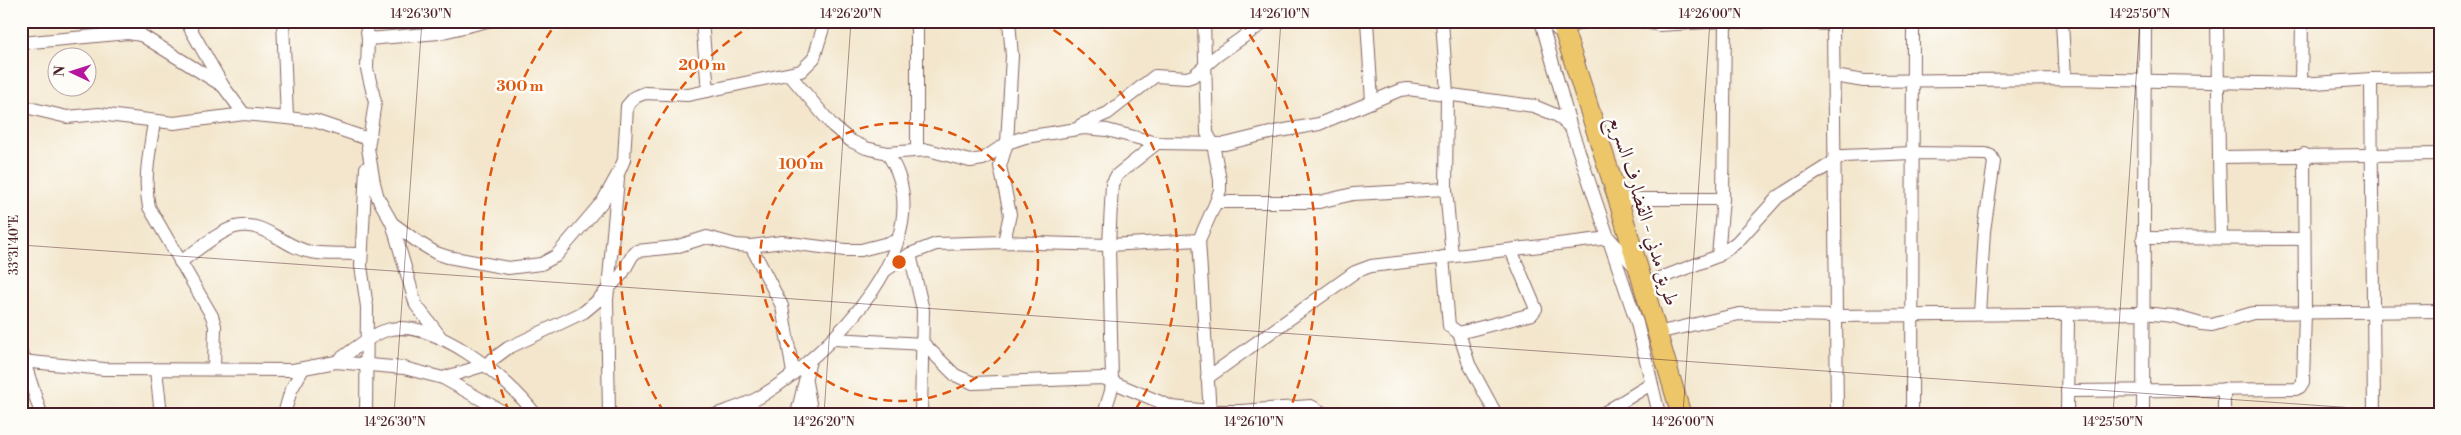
<svg xmlns="http://www.w3.org/2000/svg" width="2461" height="435" viewBox="0 0 2461 435" font-family="'Libre Bodoni',Amiri,serif">
<style>
.lines{fill:none;stroke-linecap:round;stroke-linejoin:round}
.minor-casing{stroke:#856563;stroke-width:14}
.highway-casing{stroke:#856563;stroke-width:21}
.minor{stroke:#fff;stroke-width:12}
.highway{stroke:#ecc669;stroke-width:19}
.ticks{fill:none;stroke:#4a1f2b;stroke-width:1;stroke-opacity:0.45}
.ring{fill:none;stroke:#e0560e;stroke-width:2.5;stroke-dasharray:9 6}
.labels{text-anchor:middle;dominant-baseline:central;stroke-width:5;stroke-linejoin:round;paint-order:stroke}
.street-label{font-size:20px;fill:#4a1f2b;stroke:#fdfcf7}
.centre{fill:#e0560e;stroke:#fdfcf7;stroke-width:2.5}
.ring-label{font-size:15px;text-anchor:middle;font-weight:bold;fill:#e0560e;stroke:#fdfcf7;stroke-width:5;stroke-linejoin:round;paint-order:stroke}
.neatline{fill:none;stroke:#4a1f2b;stroke-width:2}
.ticks-label{font-size:12px;text-anchor:middle;fill:#4a1f2b}
</style>
<rect width="100%" height="100%" fill="#fdfcf7"/>
<filter id="ink" filterUnits="userSpaceOnUse"><feTurbulence type="fractalNoise" baseFrequency=".02" numOctaves="2"/><feDisplacementMap in="SourceGraphic" scale="10" xChannelSelector="R" yChannelSelector="G"/><feConvolveMatrix kernelMatrix="1 2 1 2 8 2 1 2 1" color-interpolation-filters="sRGB"/></filter>
<filter id="wash" filterUnits="userSpaceOnUse"><feTurbulence type="fractalNoise" baseFrequency=".0096" numOctaves="4" result="noise"/><feDisplacementMap in="SourceGraphic" scale="20" xChannelSelector="R" yChannelSelector="G"/><feGaussianBlur stdDeviation="1.12" result="paint"/><feColorMatrix in="noise" values="0 0 0 0 0 0 0 0 0 0 0 0 0 0 0 0 0 1.4 0 .05"/><feComposite in="paint" operator="in"/></filter>
<g filter="url(#wash)">
<rect width="100%" height="100%" fill="#f3e6cc"/>
</g>
<g filter="url(#ink)">
<g class="lines">
<defs>
<g id="minor">
<path d="M126,21L141,35"/>
<path d="M188,21L190,28L223,86L244,114"/>
<path d="M283,21L287,118"/>
<path d="M366,21L368,39L367,69L375,102L368,148L374,183L378,198L392,223L416,305L442,339"/>
<path d="M702,21L708,91"/>
<path d="M1204,21L1207,133L1213,144L1220,180V190L1216,202L1199,240L1210,414"/>
<path d="M1367,21L1372,102"/>
<path d="M1442,21L1447,93L1446,189L1452,256"/>
<path d="M1541,21L1571,128L1637,323L1659,414"/>
<path d="M1549,21L1558,30L1587,21"/>
<path d="M1639,21L1659,25L1725,21L1833,24"/>
<path d="M1833,21L1837,414"/>
<path d="M2062,21L2065,79"/>
<path d="M2217,21L2219,157L2440,154"/>
<path d="M368,39L439,33L488,21"/>
<path d="M21,43L128,33L141,35L223,86"/>
<path d="M789,74L833,126L851,141L866,148L887,153L928,150L970,161L983,159L1007,143L1025,137L1084,128L1107,130L1157,143L1225,144L1274,132L1319,124L1400,90L1408,89L1534,106L1558,116L1571,128"/>
<path d="M1834,76L1864,81L2065,79L2301,84L2371,79L2440,78"/>
<path d="M2371,79L2374,414"/>
<path d="M2301,84L2302,21"/>
<path d="M21,106L67,117L99,114L174,123L244,114L287,118L315,121L368,139"/>
<path d="M154,122C150,150 143,179 149,207L212,316L215,326L214,369"/>
<path d="M1081,125L1108,113L1155,76L1187,78L1193,76L1219,54L1266,21"/>
<path d="M917,150V21"/>
<path d="M2219,157L2221,237"/>
<path d="M1618,199H1723"/>
<path d="M1216,202H1319L1353,194L1446,189"/>
<path d="M392,223L418,242L436,253L448,257L508,268L541,264L556,256L603,201L618,174L624,160L627,106L635,97L645,93L688,95L801,71L814,58L825,21"/>
<path d="M2143,238L2304,239"/>
<path d="M1004,242L1010,214L1000,166L1007,143L1012,56L1009,21"/>
<path d="M751,246L782,306L793,373"/>
<path d="M910,254L923,310L921,414"/>
<path d="M1718,256L1723,199L1725,21"/>
<path d="M1443,257L1449,326L1459,333L1532,314L1536,309L1511,250"/>
<path d="M180,262C195,252 218,232 235,227C264,219 284,248 311,252C327,255 345,253 361,254"/>
<path d="M886,270L910,254L936,244L1004,242L1109,245L1199,240"/>
<path d="M1642,285L1718,256L1737,242L1778,197L1843,156L1912,153L1986,154L1991,156L1994,162L1984,231L1979,314"/>
<path d="M1459,333L1469,364L1496,414"/>
<path d="M1657,333L1739,314L1836,316L2143,313L2173,316L2201,324L2212,325L2253,313L2440,311"/>
<path d="M834,339L924,344L955,375L973,383L1103,378L1172,407L1209,411H1241L1311,406L1325,414"/>
<path d="M22,355L41,414"/>
<path d="M21,361L104,369L293,370L336,362L404,368L443,378L507,414"/>
<path d="M336,362C351,352 367,337 384,331C431,314 508,378 535,414"/>
<path d="M156,370L161,414"/>
<path d="M443,378L485,365L508,348L584,312L596,302L622,274L632,256L637,251L675,247L707,237L736,245L751,246L782,242L845,250H861L896,241"/>
<path d="M1207,378L1355,272L1371,266L1609,238L1635,267"/>
<path d="M806,382L812,414"/>
<path d="M2067,391L2296,389L2300,387L2303,382L2305,312L2304,154"/>
<path d="M284,414L291,390L303,369"/>
<path d="M366,414L367,307L361,266L366,168"/>
<path d="M609,414L607,300L618,179"/>
<path d="M717,414C732,409 746,405 760,397C829,355 947,240 887,153"/>
<path d="M797,414L810,360"/>
<path d="M1104,414L1111,391L1112,380L1109,245L1112,184L1117,175L1157,143"/>
<path d="M1602,414L1651,384"/>
<path d="M1912,414L1913,21"/>
<path d="M2067,414L2068,314"/>
<path d="M2143,414L2145,21"/>
<path d="M2224,414V389"/>
</g>
<path id="highway" d="M1561,21L1618,199L1681,414"/>
</defs>
<!-- minor casing -->
<use href="#minor" class="minor-casing"/>
<!-- highway casing -->
<use href="#highway" class="highway-casing"/>
<!-- minor -->
<use href="#minor" class="minor"/>
<!-- highway -->
<use href="#highway" class="highway"/>
</g>
</g>
<!-- ticks -->
<path class="ticks" d="M21,245L2440,414M394,414L422,21M824,414L851,21M1253,414L1281,21M1683,414L1710,21M2113,414L2140,21"/>
<!-- distance rings -->
<g class="ring">
<circle cx="899" cy="262" r="139"/>
<path d="M664 412A279 279 0 0 1 757 22M1041 22A279 279 0 0 1 1134 412"/>
<path d="M509 412A418 418 0 0 1 557 22M1241 22A418 418 0 0 1 1289 412"/>
</g>
<g class="labels">
<!-- street labels -->
<g class="street-label">
<text transform="translate(1643 211) rotate(73)">طريق مدني - القضارف السريع</text>
</g>
</g>
<circle cx="899" cy="262" r="8" class="centre"/>
<g class="ring-label">
<text x="702" y="70">200 m</text>
<text x="520" y="91">300 m</text>
<text x="801" y="169">100 m</text>
</g>
<!-- margin -->
<rect width="2461" height="435" fill="none" stroke="#fdfcf7" stroke-width="55"/>
<!-- north arrow -->
<g transform="translate(72 72) rotate(274)"><circle r="24" fill="#fdfcf7" stroke="#b5a4a5"/>
<path d="M0-4L9 19L0 12L-9 19Z" fill="#b5179e"/>
<text y="-8" font-size="14" font-weight="bold" text-anchor="middle" fill="#4a1f2b">N</text>
</g>
<rect x="28" y="28" width="2406" height="380" class="neatline"/>
<g class="ticks-label">
<text x="421" y="18">14°26'30"N</text>
<text x="851" y="18">14°26'20"N</text>
<text x="1280" y="18">14°26'10"N</text>
<text x="1710" y="18">14°26'00"N</text>
<text x="2140" y="18">14°25'50"N</text>
<text transform="translate(14 245) rotate(-90)" y="4">33°31'40"E</text>
<text x="395" y="426">14°26'30"N</text>
<text x="824" y="426">14°26'20"N</text>
<text x="1254" y="426">14°26'10"N</text>
<text x="1683" y="426">14°26'00"N</text>
<text x="2113" y="426">14°25'50"N</text>
</g>
</svg>
